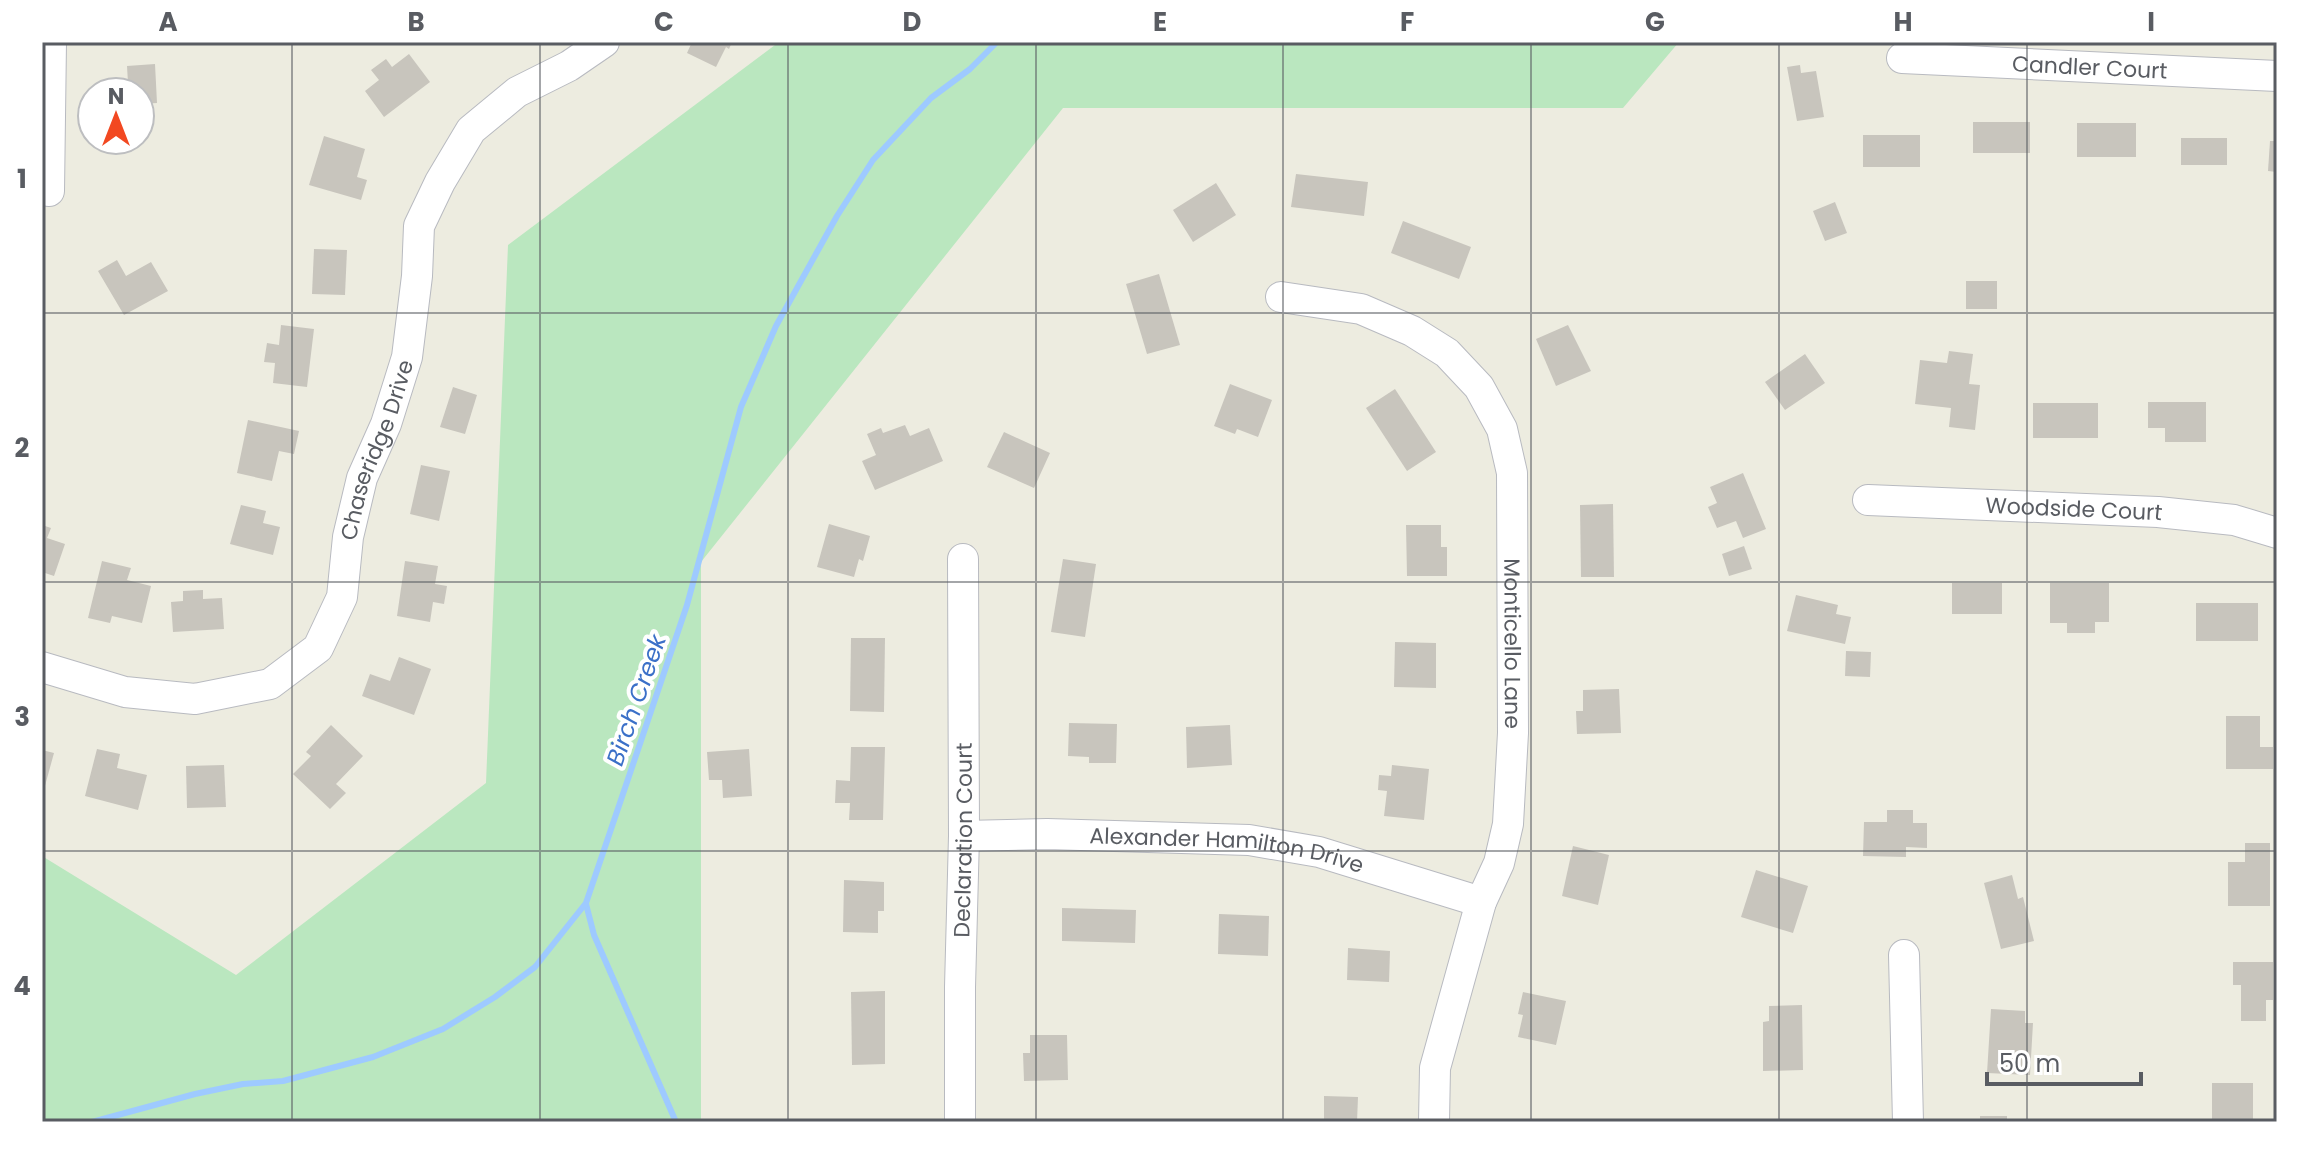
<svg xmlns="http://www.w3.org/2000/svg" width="2319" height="1164" viewBox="0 0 2319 1164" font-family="Poppins,sans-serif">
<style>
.green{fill:#bae7bf}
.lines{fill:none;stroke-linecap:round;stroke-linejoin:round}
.stream{stroke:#9ecaff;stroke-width:6}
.building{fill:#c8c5bd}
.minor-casing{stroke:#b8bac0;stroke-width:32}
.minor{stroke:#fff;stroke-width:30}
.grid{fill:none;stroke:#595c62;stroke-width:2;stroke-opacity:0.55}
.labels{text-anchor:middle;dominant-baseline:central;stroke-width:8;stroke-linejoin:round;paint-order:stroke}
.street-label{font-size:22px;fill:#595c62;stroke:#fff}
.water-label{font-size:24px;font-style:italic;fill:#3b70c8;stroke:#fff}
.neatline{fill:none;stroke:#595c62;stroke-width:3}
.grid-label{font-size:26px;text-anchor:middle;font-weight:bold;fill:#595c62}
</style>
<rect width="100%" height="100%" fill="#edece0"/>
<!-- green -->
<path class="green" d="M779,42H1679L1623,108H1063L701,562V1122H42V856L236,975L486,783L508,245Z"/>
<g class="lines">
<!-- stream -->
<g class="stream">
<path d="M586,904L594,935L676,1122"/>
<path d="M92,1122L195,1094L243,1084L283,1081L373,1057L443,1029L495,997L535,967L586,903L687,605L741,407L776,326L837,216L873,160L931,98L970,69L997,42"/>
</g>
</g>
<!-- building -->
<g class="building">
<path d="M692,42H732L729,49L726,47L716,67L687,53Z"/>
<path d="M409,54L430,82L384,117L365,91L379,80L371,70L386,59L392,67Z"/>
<path d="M155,64L157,103L140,104V92H119L118,83H128L127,66Z"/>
<path d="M1800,65L1801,73L1816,71L1824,117L1797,121L1787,67Z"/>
<rect x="1973" y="122" width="57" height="31"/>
<rect x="2077" y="123" width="59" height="34"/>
<rect x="1863" y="135" width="57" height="32"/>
<path d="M324,136L365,149L357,177L367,180L361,200L309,185Z"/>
<rect x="2181" y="138" width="46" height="27"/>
<path d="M2270,141H2277V172L2268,171Z"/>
<path d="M1296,174L1368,182L1364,216L1291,207Z"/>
<path d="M1216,183L1236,215L1193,242L1173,210Z"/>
<path d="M1835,202L1847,233L1825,241L1813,211Z"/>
<path d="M1403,221L1471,247L1459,279L1391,253Z"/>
<path d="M314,249L347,250L345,295L312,294Z"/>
<path d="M117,260L126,276L151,262L168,291L124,315L98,271Z"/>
<path d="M1159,274L1180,345L1147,354L1126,284Z"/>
<rect x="1966" y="281" width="31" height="28"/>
<path d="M281,325L314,329L307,387L273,383L275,363L264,362L267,343L279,345Z"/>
<path d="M1568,325L1591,371L1556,386L1536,339Z"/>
<path d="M1949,351L1973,354L1969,384L1980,385L1975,430L1949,427L1951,408L1915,404L1920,360L1947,363Z"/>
<path d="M1805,354L1825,383L1785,410L1765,382Z"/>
<path d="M1230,384L1272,400L1258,437L1237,429L1235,434L1214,426Z"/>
<path d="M453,387L477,395L465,434L440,427Z"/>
<path d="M1395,389L1436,452L1407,471L1366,408Z"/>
<path d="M2148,402H2206V442H2165V428H2148Z"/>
<rect x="2033" y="403" width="65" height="35"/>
<path d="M248,420L299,431L294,454L279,451L272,481L237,473Z"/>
<path d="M905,425L910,436L929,428L943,461L875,490L862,461L876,455L867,434L881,428L883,433Z"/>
<path d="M1004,432L1050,453L1034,488L987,467Z"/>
<path d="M421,465L450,471L439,521L410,514Z"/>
<path d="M1743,473L1766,529L1743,538L1736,521L1717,528L1708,507L1717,503L1710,487Z"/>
<path d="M1613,504L1614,577H1581L1580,505Z"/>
<path d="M241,505L266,511L263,523L280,527L273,555L230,544Z"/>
<path d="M829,524L870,536L863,561L859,559L854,577L817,567Z"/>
<path d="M42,525L51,528L47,538L65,544L54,576L42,572Z"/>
<path d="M1406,525H1441V547H1447V576H1407Z"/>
<path d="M1744,546L1752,569L1729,576L1722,554Z"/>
<path d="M1063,559L1096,564L1085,637L1051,632Z"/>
<path d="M102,561L131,568L127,580L151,586L142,623L112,616L110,623L88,618Z"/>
<path d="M405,561L438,566L435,584L447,586L444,604L433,602L430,622L397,616Z"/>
<rect x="1952" y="583" width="50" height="31"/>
<path d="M2050,583H2109V622H2095V633H2067V623H2050Z"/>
<path d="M203,590V599L222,598L224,629L173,632L171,602L183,601V591Z"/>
<path d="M1796,595L1838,605L1836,614L1851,617L1845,644L1787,631Z"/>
<rect x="2196" y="603" width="62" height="38"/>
<path d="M851,638H885L884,712L850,711Z"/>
<path d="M1395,642L1436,643V688L1394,687Z"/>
<path d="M1846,651L1871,652L1870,677L1845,676Z"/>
<path d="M399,657L431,669L414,715L362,696L370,674L390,681Z"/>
<path d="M1619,689L1621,733L1577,734L1576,711H1583V690Z"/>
<path d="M2226,716H2260V747H2273V769H2226Z"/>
<path d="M1069,723L1117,724L1116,763H1089V757L1068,756Z"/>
<path d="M331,725L363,756L336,784L346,793L330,809L293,774L311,756L306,752Z"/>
<path d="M1230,725L1232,765L1187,768L1186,727Z"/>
<path d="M851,747H885L883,820H849L850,803H835L836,780L850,781Z"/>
<path d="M97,749L120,754L117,768L147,775L138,810L85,796Z"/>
<path d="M749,749L752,796L723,798L722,780H709L707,752Z"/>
<path d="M42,750L54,753L43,793H42Z"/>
<path d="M224,765L226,807L187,808L186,766Z"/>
<path d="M1392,765L1429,769L1424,820L1384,816L1387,791L1378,790L1379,775L1391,776Z"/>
<path d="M1887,810H1913V823H1927V848L1906,847V857L1863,856L1864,822H1887Z"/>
<path d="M2245,843H2270V906H2228V862H2245Z"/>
<path d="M1573,846L1609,855L1598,905L1562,896Z"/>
<path d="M1756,870L1808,886L1793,933L1741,917Z"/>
<path d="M2012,875L2018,899L2023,897L2034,941L2001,949L1984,883Z"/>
<path d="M844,880L884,882V911H878V933L843,932Z"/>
<path d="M1062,908L1136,910L1135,943L1062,941Z"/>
<path d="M1219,914L1269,916L1268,956L1218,954Z"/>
<path d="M1348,948L1390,951L1389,982L1347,980Z"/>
<path d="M2233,962H2273V1000H2266V1021H2241V985H2233Z"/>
<path d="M885,991V1064L852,1065L851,992Z"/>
<path d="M1523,992L1566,1001L1556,1045L1518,1037L1523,1015L1518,1014Z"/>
<path d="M1802,1005L1803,1070L1763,1071V1022L1769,1021V1006Z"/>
<path d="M1991,1009L2025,1011V1023H2033L2030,1075L1987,1073Z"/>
<path d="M1030,1035H1067L1068,1080L1024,1081L1023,1053H1030Z"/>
<rect x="2212" y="1083" width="41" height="39"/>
<path d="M1324,1096L1358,1097L1357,1122H1324Z"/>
<rect x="1980" y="1116" width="27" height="6"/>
</g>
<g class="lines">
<defs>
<g id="minor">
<path id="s1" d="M1902,58L2277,76"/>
<path d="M49,191L51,42"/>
<path id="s2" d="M1281,297L1361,309L1412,331L1447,353L1479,387L1502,429L1512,473L1513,733L1508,824L1499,863L1481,902L1435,1068L1434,1122"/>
<path id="s3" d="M1868,500L2158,512L2234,520L2277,533"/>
<path id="s4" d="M42,667L125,692L195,699L270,684L318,648L342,597L348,537L362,478L386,424L407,357L417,276L419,226L440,182L471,130L517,92L569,66L604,42"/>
<path id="s5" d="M964,836L1047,834L1249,840L1319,852L1481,902"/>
<path d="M1904,955L1908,1122"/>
<path id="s6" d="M960,1122V987L964,836L963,559"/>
</g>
</defs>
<!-- minor casing -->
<use href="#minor" class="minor-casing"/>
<!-- minor -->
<use href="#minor" class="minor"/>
</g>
<!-- grid -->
<path class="grid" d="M292,42V1122M540,42V1122M788,42V1122M1036,42V1122M1283,42V1122M1531,42V1122M1779,42V1122M2027,42V1122M42,313H2277M42,582H2277M42,851H2277"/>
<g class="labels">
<!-- street labels -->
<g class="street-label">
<text stroke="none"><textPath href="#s1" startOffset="188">Candler Court</textPath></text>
<text stroke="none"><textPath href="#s4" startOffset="502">Chaseridge Drive</textPath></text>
<text stroke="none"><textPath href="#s3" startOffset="206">Woodside Court</textPath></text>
<text stroke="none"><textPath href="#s2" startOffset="488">Monticello Lane</textPath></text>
<text stroke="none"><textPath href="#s6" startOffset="282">Declaration Court</textPath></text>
<text stroke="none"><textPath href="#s5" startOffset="264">Alexander Hamilton Drive</textPath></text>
</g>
<!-- water labels -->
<g class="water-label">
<text transform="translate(636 700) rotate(-71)">Birch Creek</text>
</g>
</g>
<!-- border -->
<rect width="2319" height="1164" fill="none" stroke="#ffffff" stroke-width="88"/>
<!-- north arrow -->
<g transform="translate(116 116)"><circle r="38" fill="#ffffff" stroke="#bdbec0" stroke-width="2"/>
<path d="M0-6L14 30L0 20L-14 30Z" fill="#f24821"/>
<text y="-12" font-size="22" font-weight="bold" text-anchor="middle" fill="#595c62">N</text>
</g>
<!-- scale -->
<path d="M1987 1072v12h154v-12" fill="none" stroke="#595c62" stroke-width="4"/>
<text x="1999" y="1072" font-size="24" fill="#595c62" stroke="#ffffff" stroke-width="6" paint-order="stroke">50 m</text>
<rect x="44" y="44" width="2231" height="1076" class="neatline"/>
<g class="grid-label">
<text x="168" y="31">A</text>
<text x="416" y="31">B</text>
<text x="664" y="31">C</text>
<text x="912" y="31">D</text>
<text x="1160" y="31">E</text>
<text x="1407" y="31">F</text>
<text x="1655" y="31">G</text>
<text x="1903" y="31">H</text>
<text x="2151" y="31">I</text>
<text x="22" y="188">1</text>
<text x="22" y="457">2</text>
<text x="22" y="726">3</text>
<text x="22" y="995">4</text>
</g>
</svg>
